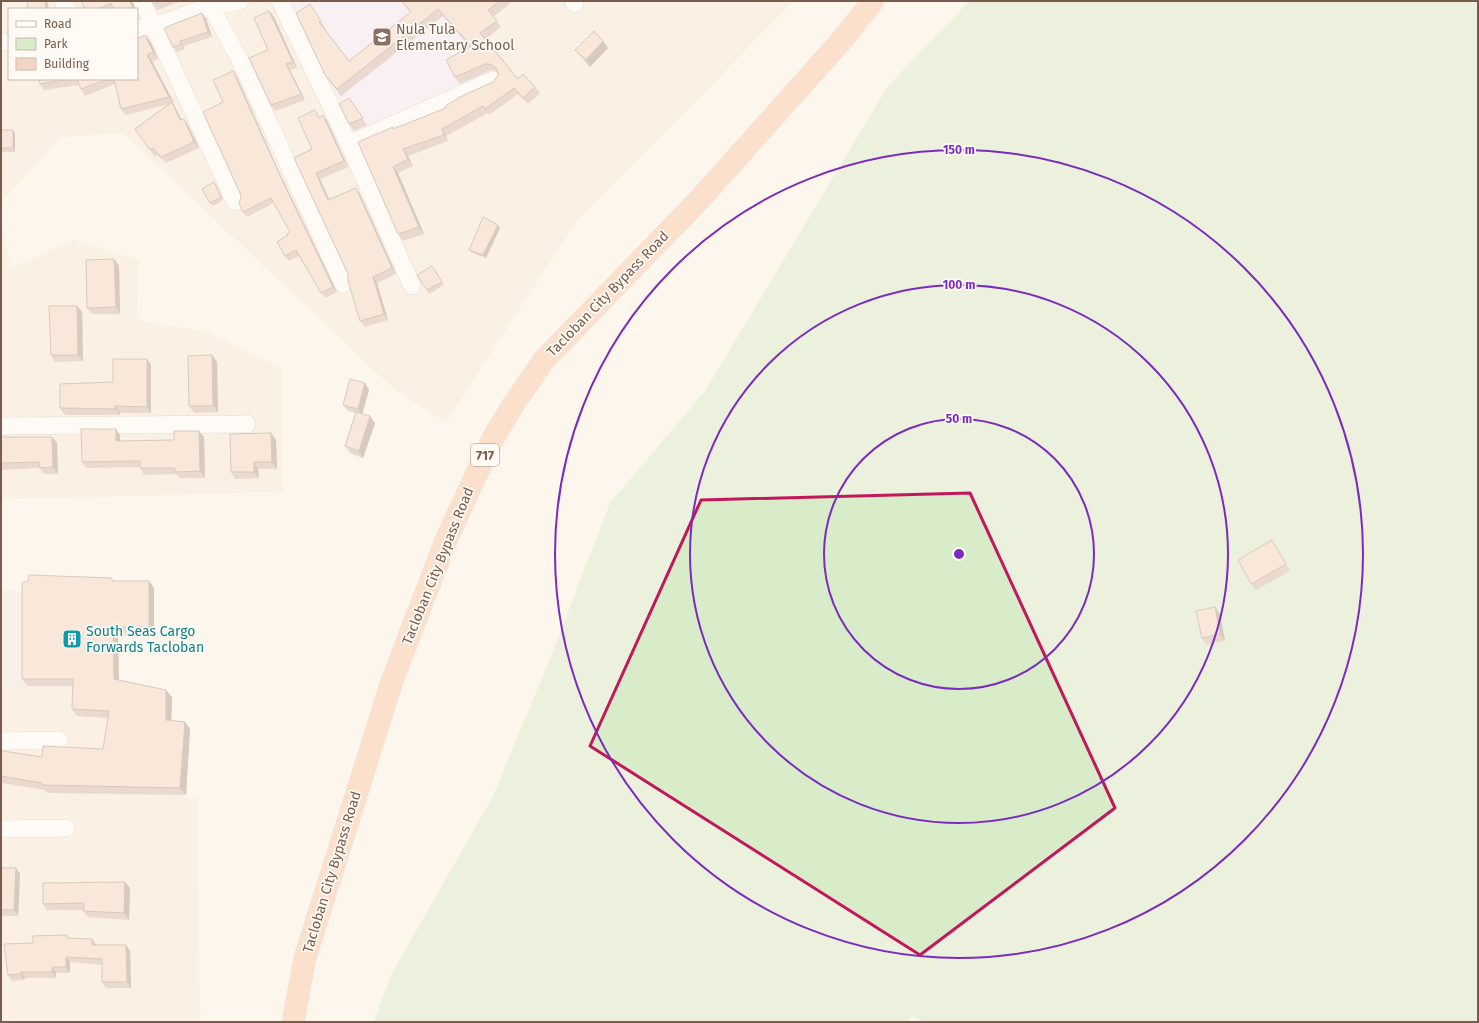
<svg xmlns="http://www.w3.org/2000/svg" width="1479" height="1023" viewBox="0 0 1479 1023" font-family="'Fira Sans',sans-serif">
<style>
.residential{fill:#f5e8da;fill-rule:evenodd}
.industrial{fill:#efe9e4}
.education{fill:#f3e8fa}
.green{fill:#d8ecc9}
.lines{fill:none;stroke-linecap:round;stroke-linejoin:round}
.minor-casing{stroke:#d1beb0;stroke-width:18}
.trunk-casing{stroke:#dad1cd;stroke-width:23}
.minor{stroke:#fff;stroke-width:17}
.trunk{stroke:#f9c8a4;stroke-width:22}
.wall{fill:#d1b7a8}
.shaded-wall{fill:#aa9588}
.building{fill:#f3d5c3;stroke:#aa9588}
.marked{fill:none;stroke:#c2185b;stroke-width:3;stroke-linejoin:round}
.ring{fill:none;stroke:#7b2cbf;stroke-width:2}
.labels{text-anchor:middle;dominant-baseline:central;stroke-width:3.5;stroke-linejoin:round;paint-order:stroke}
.shield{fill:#fffaf3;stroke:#a28b7f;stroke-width:1}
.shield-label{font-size:13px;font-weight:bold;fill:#7a5c4d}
.education-label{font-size:14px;fill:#785e54;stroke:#fffaf3;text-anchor:start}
.street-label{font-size:14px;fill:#7a5c4d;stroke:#fffaf3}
.culture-label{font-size:14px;fill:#0d838f;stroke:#fffaf3;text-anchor:start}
.centre{fill:#7b2cbf;stroke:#fffaf3;stroke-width:2}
.ring-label{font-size:12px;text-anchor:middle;font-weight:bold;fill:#7b2cbf;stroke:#fffaf3;stroke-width:3.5;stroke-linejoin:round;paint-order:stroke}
</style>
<rect width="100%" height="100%" fill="#fdf6ec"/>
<!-- residential -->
<g class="residential">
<path d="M1,1H794L576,222L446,422L395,390L123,133L62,137L1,202ZM9,9H137V79H9Z"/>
<path d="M1,219L10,269L73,240L140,260L136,320L207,332L283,369V492L1,499Z"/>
<path d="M27,686H119L103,794H170L197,799L200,1022H1V688Z"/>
</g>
<!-- industrial -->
<path class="industrial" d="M1,591H27L119,686L1,688Z"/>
<!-- education -->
<path class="education" d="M285,1H434L490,73L350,141Z"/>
<!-- green -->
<path class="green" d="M969,1H1478V1022H924L912,1017L908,1022H374L391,975L493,796L549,661L610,503L705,391L888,86Z"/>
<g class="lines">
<defs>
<g id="minor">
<path d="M63,1L67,9"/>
<path d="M142,1L235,202"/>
<path d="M208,1L242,64L343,284"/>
<path d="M280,1L349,144L412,286"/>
<path d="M573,1L575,4"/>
<path d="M137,29L154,26L211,6L240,1"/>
<path d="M1,42H9"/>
<path d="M349,144L493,80"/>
<path d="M1,426L247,424"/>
<path d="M1,741L59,740"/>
<path d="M1,829L66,828"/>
</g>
<path id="trunk" d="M293,1022L305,958L392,681L446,540L493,438L513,405L544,360L700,199L841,41L873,1"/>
</defs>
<!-- minor casing -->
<use href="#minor" class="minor-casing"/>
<!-- trunk casing -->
<use href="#trunk" class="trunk-casing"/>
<!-- minor -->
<use href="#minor" class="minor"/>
<!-- trunk -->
<use href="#trunk" class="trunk"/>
</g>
<!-- wall -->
<g class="wall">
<path d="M81,1H132L135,9H85Z"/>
<path d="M151,1H181L157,10Z"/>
<path d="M401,1H513L493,17L501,27L486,39L518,79L535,87L540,93L528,104L518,94L489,115L488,113L446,136L448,141L408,156L413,166L398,173L424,234L403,241L398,234L358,142L446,108L493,82L498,75V73L494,70L489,71L460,84L455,77L470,47L443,16L341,96L325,75L310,4L325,28L324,29L349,61L411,13Z"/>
<path d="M269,11L274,17L297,68L290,70L305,100L275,111L271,105L268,50Z"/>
<path d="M202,13L206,19L212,37L184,46L185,49L177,52L173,47Z"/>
<path d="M150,41L158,59L152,61L174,103H172L176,109L182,120L184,119L188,125L199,148L166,163L157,155L155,157L135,129L169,104L126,115L121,109L115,84L85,96L81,89L79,85L44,90L40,84L39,79H137Z"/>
<path d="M608,48L590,67L580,56L575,50Z"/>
<path d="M237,77L279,172L337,292L325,298L299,256L289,261L285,256L288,235L290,232L274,203L247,217L243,212L241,198L223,102Z"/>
<path d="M349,98L367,125L354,131L349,124Z"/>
<path d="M323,115L327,121L348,167L320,179L329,199L360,194L396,274L377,283L388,320L365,327L360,321L348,274L294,158L312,149L320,117Z"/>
<path d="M1,130L15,133V152H1Z"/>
<path d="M214,182L216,185L223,200L213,206L210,203Z"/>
<path d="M498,225L500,228L486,258L472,253L469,250Z"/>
<path d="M114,259L119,266L120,314H92L87,308Z"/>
<path d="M435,269L444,285L429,294L427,290Z"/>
<path d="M77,306L82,312L83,361L55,362L51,355Z"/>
<path d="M212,355L217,362L218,412L194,413L189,406Z"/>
<path d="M147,359L151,365V413H120V415H65L60,408L113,382Z"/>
<path d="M365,383L369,390L362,414L375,423L363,458L350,453L345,446L356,413L348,411L343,405Z"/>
<path d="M271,433L276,440L277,469H258L259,478L235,479L231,472Z"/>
<path d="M120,435V441L174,440L204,437L205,478H179L176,474L144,475L140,467L86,468L82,462Z"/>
<path d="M1,437H52L57,443L58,474H44L40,468L1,470Z"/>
<path d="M1276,547L1290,571L1256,590L1251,584Z"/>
<path d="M114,581H149L154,588V635H118L119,680L172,697L171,721L185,722L190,729L186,795L47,793L45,790L1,783V751L42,757L103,749L108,718L77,716L72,709L73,686H27L22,679Z"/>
<path d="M1215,607L1220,614L1225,641L1206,645L1202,638Z"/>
<path d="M1,868H16L20,874L18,916H1Z"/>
<path d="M130,888L129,920L88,917L83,911V910H47L43,904Z"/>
<path d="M69,938L92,939L96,945H126L130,951L131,988H106L102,982V965L70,962V973H56V978H25L24,980L12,981L8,975L33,943Z"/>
</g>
<!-- shaded-wall -->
<g class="shaded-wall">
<path d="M45,1H47L49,9H46Z"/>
<path d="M130,1H132L135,9H133Z"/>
<path d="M269,11L274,17L297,68L293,62Z"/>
<path d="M202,13L206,19L212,37L208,32Z"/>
<path d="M145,35L150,41L158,59L153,52Z"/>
<path d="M603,41L608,48L590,67L586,60Z"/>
<path d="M147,55L152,61L174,103L169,97Z"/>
<path d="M286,64L290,70L305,100L301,94Z"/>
<path d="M233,71L237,77L279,172L337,292L333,287L276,167Z"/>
<path d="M172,102L176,109L185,127L180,120Z"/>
<path d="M323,115L327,121L348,167L344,161Z"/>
<path d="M184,119L188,125L199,148L194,142Z"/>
<path d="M442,129L446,136L448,141L444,135Z"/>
<path d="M13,130L15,133V152L13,148Z"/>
<path d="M403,149L408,156L413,166L408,159Z"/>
<path d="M393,167L398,173L424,234L419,227Z"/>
<path d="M316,173L320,179L332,206L328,200Z"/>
<path d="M214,182L216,185L223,200L221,197Z"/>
<path d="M356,188L360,194L396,274L392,268Z"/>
<path d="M498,225L500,228L486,258L483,255Z"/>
<path d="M114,259L119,266L120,314L116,307Z"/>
<path d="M373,277L377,283L388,320L384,314Z"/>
<path d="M77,306L82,312L83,361L78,355Z"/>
<path d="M212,355L217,362L218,412L213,406Z"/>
<path d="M147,359L151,365V413L147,407Z"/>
<path d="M365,383L369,390L362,415L358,409Z"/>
<path d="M115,406L120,413V415L115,409Z"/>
<path d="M370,416L375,423L363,458L359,451Z"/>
<path d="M116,429L120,435V448L116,441Z"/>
<path d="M199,431L204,437L205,478L200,471Z"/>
<path d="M271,433L276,440L277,469L272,462Z"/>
<path d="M52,437L57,443L58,474L53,467Z"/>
<path d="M254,462L258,469L259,478L254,472Z"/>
<path d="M149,581L154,588V635L149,627Z"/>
<path d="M1215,607L1220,614L1225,641L1220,634Z"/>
<path d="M113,627L118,635L119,686L114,679Z"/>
<path d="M166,690L172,697L171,728L166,720Z"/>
<path d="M185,722L190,729L186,795L180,788Z"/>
<path d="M16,868L20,874L18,916L14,910Z"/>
<path d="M125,882L130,888L129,920L124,913Z"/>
<path d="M92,939L96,945V951L92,945Z"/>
<path d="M126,945L130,951L131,988L127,982Z"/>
<path d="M66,957L70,962V973L66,967Z"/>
<path d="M52,967L56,973V978L52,972Z"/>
<path d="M21,972L25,978L24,980L20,974Z"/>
</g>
<!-- building -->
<g class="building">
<path d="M27,1H45L46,9H28Z"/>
<path d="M81,1H130L133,9H113L111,3L98,9H85Z"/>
<path d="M151,1H160L153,4Z"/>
<path d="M402,1H500L488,10L497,21L480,33L518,79L523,74L535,87L523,98L514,88L485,109L483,106L442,129L444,135L403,149L408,159L393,167L419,227L398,234L358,142L393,127V129L446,108L445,106L464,95L493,82L498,75L497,69L490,64H485L455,77L446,60L471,46L438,9L337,89L325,75L296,13L310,4L321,21L319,22L349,61L411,12Z"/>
<path d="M269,11L293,62L286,64L301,94L271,105L249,58L268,50L254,18Z"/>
<path d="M202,13L208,32L180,41L181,44L173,47L164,28Z"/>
<path d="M594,31L603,41L586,60L575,50Z"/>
<path d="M145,35L153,52L147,55L169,97L121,109L114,79H137V39Z"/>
<path d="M233,71L276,167L333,287L321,293L296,250L285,256L277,242L288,235L287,234L290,232L271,198L243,212L239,203L241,198L240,193L203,112L223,102L213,80Z"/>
<path d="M39,79H70L40,84Z"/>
<path d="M77,79H108L81,89Z"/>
<path d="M349,98L363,118L349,124L339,104Z"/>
<path d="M172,102L180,120L184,119L194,142L161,157L153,148L150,150L135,129Z"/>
<path d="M315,110L319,118L323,115L344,161L316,173L328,200L356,188L392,268L373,277L384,314L360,321L348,281V274L294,158L312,149L298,118Z"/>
<rect x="1" y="130" width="12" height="18"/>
<path d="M214,182L221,197L210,203L202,189Z"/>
<path d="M483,217L498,225L483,255L469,250Z"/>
<path d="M114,259L116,307L87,308L86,260Z"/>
<path d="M432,266L442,282L427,290L417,275Z"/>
<path d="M49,306H77L78,355H51Z"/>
<path d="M212,355L213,406H189L188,356Z"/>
<path d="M113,359H147V407L115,406V409L60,408V384L113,382Z"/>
<path d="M350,379L365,383L358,409L343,405Z"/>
<path d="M356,412L370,416L359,451L345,446Z"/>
<path d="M81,429H116V441L174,440V431H199L200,471L175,472V468H140V461L82,462Z"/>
<path d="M271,433L272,462H254V472H231L230,434Z"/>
<path d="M1,437H52L53,467L40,468L39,462L1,463Z"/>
<path d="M1272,540L1286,564L1251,584L1238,560Z"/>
<path d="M29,575L112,578V581H149V627H113L114,679L166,690V720L185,722L180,788L42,785V783L1,776V751H3L42,757L43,746L103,749L109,711L72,709L73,679H22V583L28,581Z"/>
<path d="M1215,607L1220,634L1202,638L1196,611Z"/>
<path d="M1,868H16L14,910H1Z"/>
<path d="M125,882L124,913L83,911L84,903L43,904V883Z"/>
<path d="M67,935V938L92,939V945H126L127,982H102V959L66,957V967H52V972H21L20,974L8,975L4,944L33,943V936Z"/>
</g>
<!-- marked area -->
<path d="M0 0H1479V1023H0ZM970,493L1115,808L920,955L590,746L701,500Z" fill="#fdf6ec" fill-opacity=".55" fill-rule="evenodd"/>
<path class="marked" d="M970,493L1115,808L920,955L590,746L701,500Z"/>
<!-- distance rings -->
<g class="ring">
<circle cx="959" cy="554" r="135"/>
<circle cx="959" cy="554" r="269"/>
<circle cx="959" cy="554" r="404"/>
</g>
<!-- icons -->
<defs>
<symbol id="school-square" viewBox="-11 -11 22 22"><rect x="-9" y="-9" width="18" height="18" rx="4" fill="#8d6e63" stroke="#fffaf3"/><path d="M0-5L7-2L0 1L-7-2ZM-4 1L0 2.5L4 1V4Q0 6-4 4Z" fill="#fff"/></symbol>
<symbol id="building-square" viewBox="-11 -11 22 22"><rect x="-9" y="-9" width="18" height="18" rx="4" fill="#0f9aa8" stroke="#fffaf3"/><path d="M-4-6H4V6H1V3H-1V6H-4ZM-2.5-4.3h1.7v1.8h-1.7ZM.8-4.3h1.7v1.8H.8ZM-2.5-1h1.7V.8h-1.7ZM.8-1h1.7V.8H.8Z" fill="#fff"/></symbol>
</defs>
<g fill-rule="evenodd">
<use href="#school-square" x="371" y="26" width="22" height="22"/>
<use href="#building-square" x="61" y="628" width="22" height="22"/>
</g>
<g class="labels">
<!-- shield labels -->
<rect class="shield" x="471" y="444" width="28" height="22" rx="3"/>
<g class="shield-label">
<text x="485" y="455">717</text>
</g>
<!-- education labels -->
<g class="education-label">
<text x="396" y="29">Nula Tula<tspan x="396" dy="16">Elementary School</tspan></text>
</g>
<!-- street labels -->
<g class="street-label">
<text transform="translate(608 294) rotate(-46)">Tacloban City Bypass Road</text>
<text transform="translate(438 566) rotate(-68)">Tacloban City Bypass Road</text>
<text transform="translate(332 872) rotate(-73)">Tacloban City Bypass Road</text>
</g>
<!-- culture labels -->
<g class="culture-label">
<text x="86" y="631">South Seas Cargo<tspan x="86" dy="16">Forwards Tacloban</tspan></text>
</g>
</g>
<circle cx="959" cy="554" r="6" class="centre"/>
<g class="ring-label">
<text x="959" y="154">150 m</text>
<text x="959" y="289">100 m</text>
<text x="959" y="423">50 m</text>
</g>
<!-- border -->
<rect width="1479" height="1023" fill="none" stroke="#7a5c4d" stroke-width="4"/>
<!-- legend -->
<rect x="8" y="8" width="130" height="72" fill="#fffaf3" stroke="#cabbb1"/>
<rect x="16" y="21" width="20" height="6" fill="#ffffff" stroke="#cabbb1"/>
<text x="44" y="28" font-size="12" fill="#7a5c4d">Road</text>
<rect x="16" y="38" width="20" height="12" fill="#d8ecc9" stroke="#cabbb1"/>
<text x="44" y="48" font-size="12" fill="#7a5c4d">Park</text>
<rect x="16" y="58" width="20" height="12" fill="#f3d5c3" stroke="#cabbb1"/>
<text x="44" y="68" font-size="12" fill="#7a5c4d">Building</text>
</svg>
